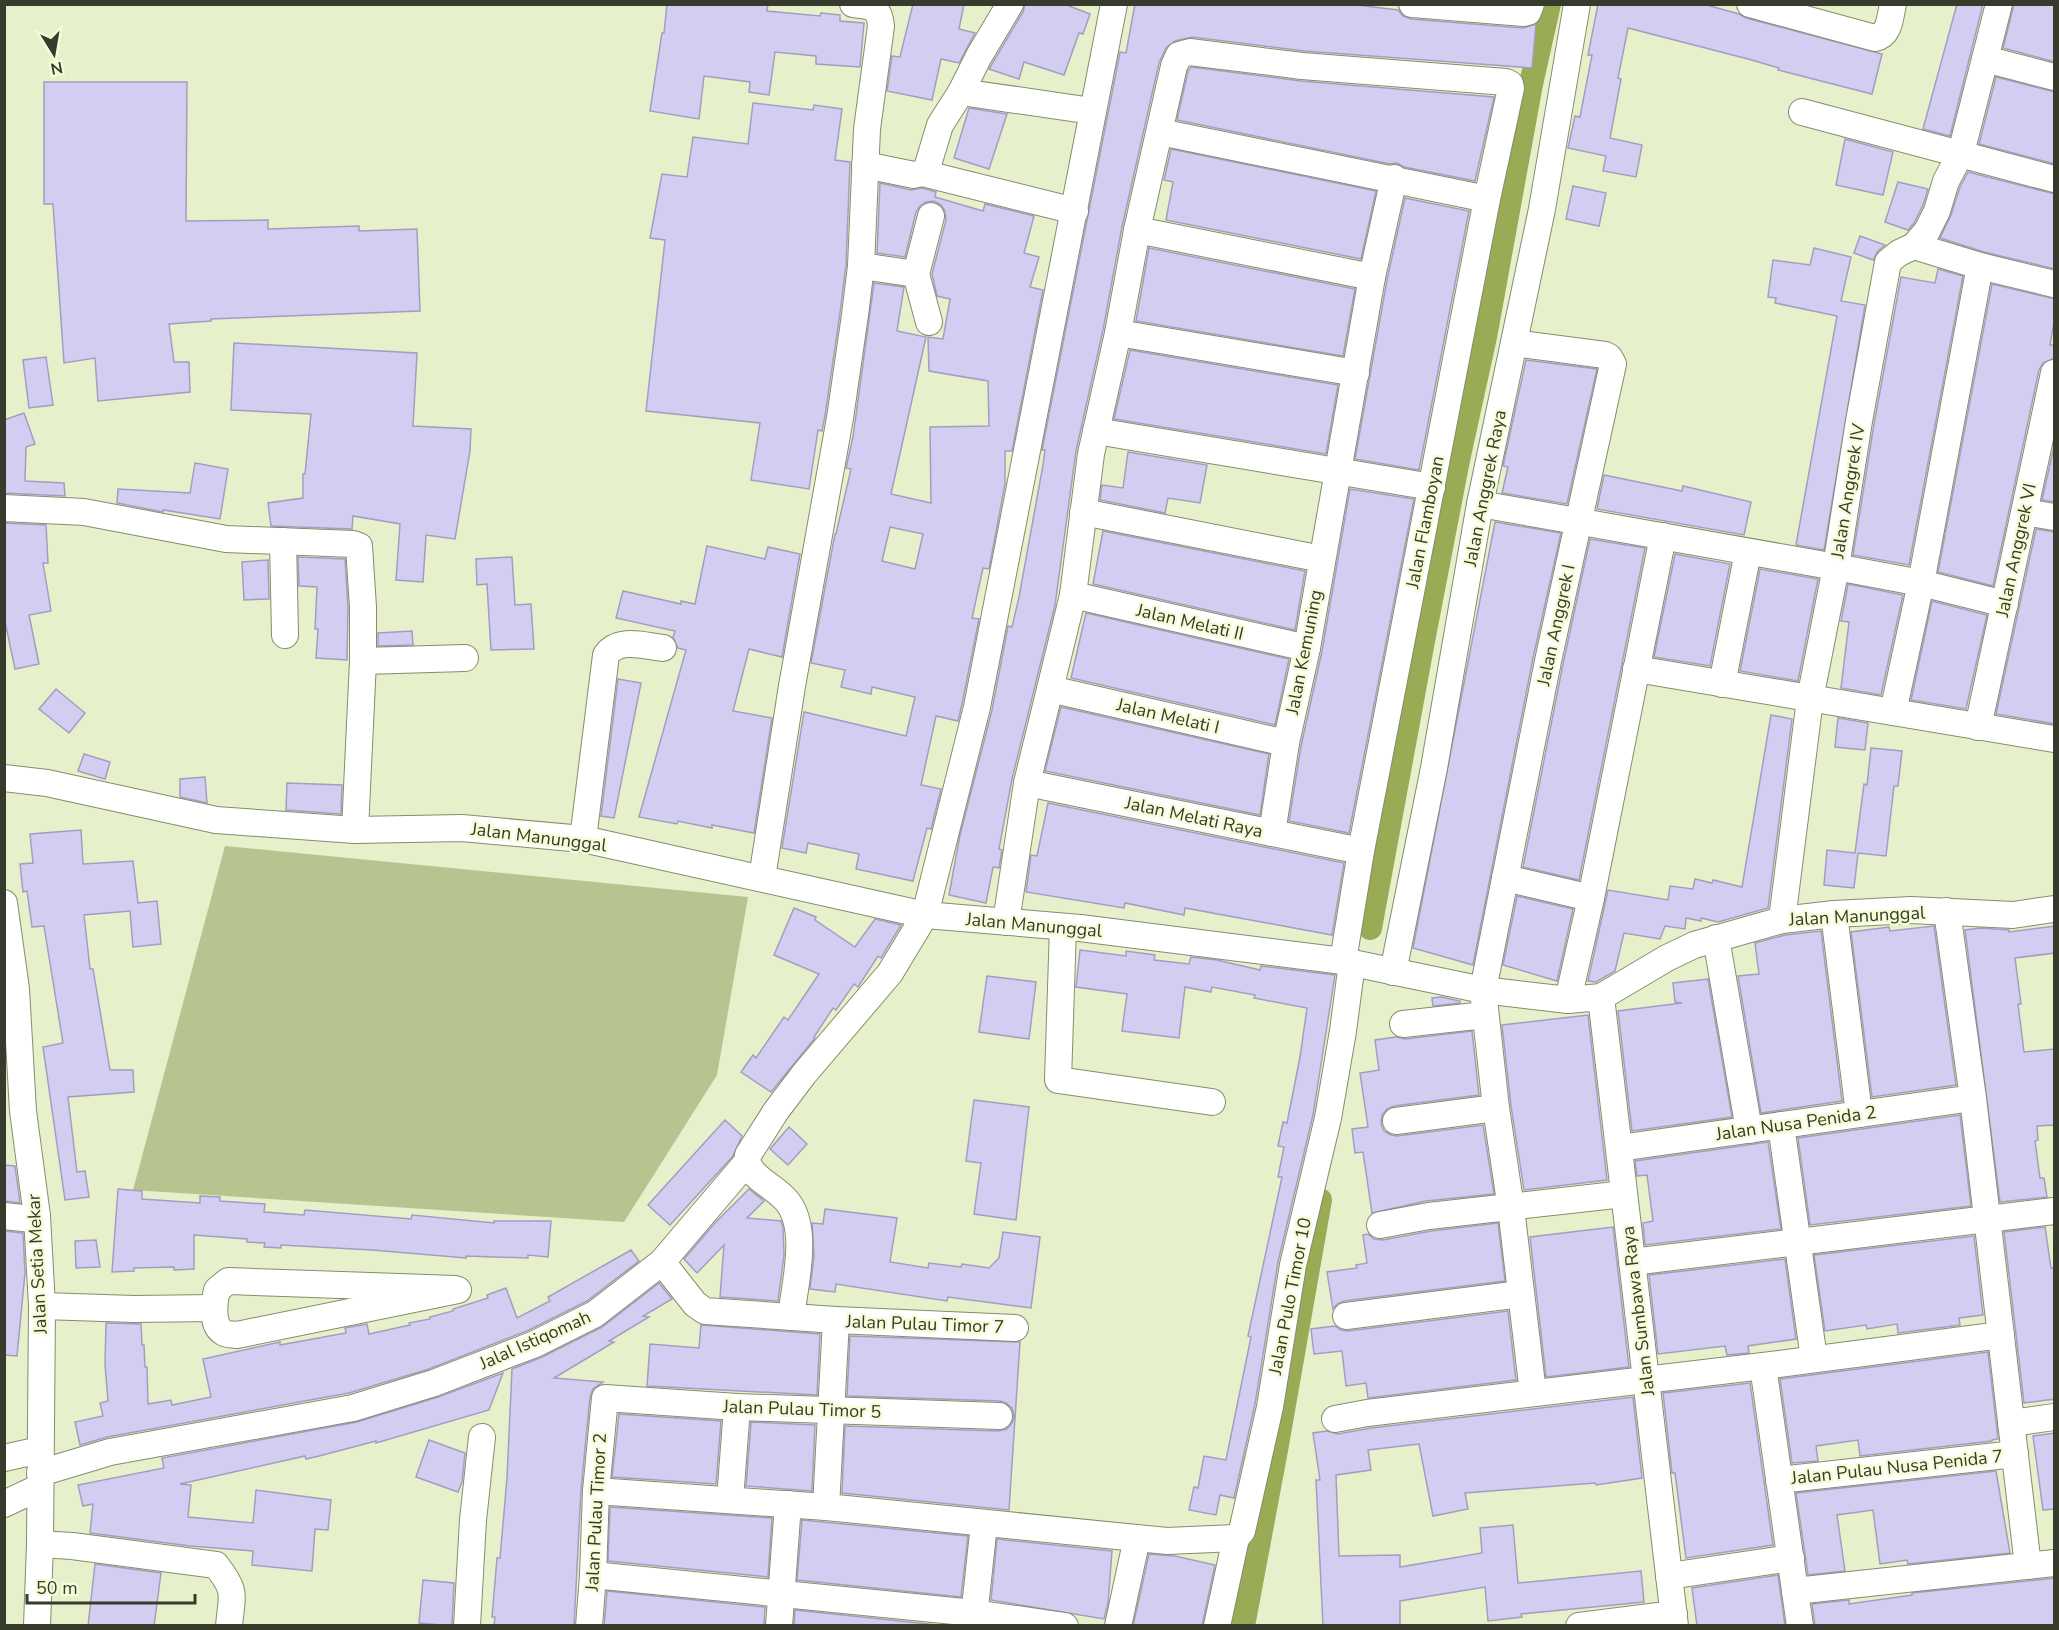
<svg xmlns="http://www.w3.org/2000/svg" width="2059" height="1630" viewBox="0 0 2059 1630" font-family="'Nunito Sans',sans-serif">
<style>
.green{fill:#b7c490}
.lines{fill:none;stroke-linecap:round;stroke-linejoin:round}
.canal{stroke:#9aab55;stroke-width:24}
.building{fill:#d4cdf2;stroke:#a39dc0;stroke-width:1.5;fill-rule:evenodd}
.minor-casing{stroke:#858d6b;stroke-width:28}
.minor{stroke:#fff;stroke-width:26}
.labels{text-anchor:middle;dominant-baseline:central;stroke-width:5;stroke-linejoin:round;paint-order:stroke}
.street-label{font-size:18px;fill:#373b2c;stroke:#f4fdd8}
</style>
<rect width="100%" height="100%" fill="#e6f0cb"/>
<!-- green -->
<path class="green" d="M225,846L748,897L717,1075L624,1222L133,1190Z"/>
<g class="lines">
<!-- canal -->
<g class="canal">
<path d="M1370,928L1423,641L1458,460L1485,337L1531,84L1549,4"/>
<path d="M1243,1626L1276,1450L1320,1200"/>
</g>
</g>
<!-- building -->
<g class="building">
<path d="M667,4H768L767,11L820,16L821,13L840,15V21L864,23L860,67L816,64V56L775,52L769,95L749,92L750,82L704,76L699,119L650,111L662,33H664Z"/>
<path d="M913,4H964L959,29L975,33L959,63L941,59L932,100L887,91L892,56L900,57Z"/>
<path d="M1025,4H1064L1090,14L1083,34L1079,33L1064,75L1024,62L1019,79L989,69L1023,12Z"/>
<path d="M1135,4H1349L1398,10L1403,16L1411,19L1523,28L1536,24L1532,68L1304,51L1192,37L1175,41L1166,48L1159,63L1122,227L1103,330L1076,451L1055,605L1012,779L999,849L1002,850L999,868L993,867L986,903L949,895L960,835L992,710L1008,626L1012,627L1019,597L1043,465L1045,450H1042L1111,98L1120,52L1126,53Z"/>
<path d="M1598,4H1703L1739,14L1746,18L1882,54L1872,94L1778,70L1779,68L1748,59L1628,28L1618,78L1621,79L1610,138L1642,145L1636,177L1603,171L1606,156L1568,148L1575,116L1580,117L1592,55H1588Z"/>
<path d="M1957,4H1983L1950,136L1923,129Z"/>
<path d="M2014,4H2055V62L2003,48Z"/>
<path d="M1191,67L1301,81L1494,97L1475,181L1404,167L1397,163L1390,164L1177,120L1188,71Z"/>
<path d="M1996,77L2055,92V164L1979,144Z"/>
<path d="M44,82H187L186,221L268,220V229L359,226V231L417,229L420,311L211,319V321L169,324L174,362H189L190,392L98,401L95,358L64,363L53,204H44Z"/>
<path d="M753,103L813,110L814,105L842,109L835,160L850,162L846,265L840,313L825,416L822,431L818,430L809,489L751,480L760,423L646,411L665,240L650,238L662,174L687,177L693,137L748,144Z"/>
<path d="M969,108L1007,114L989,169L954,158Z"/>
<path d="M1845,139L1893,152L1883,195L1836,185Z"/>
<path d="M1171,149L1376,191L1361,259L1166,220L1173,182L1164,180Z"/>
<path d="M1968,172L2055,194V269L1984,252L1940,238L1951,215L1960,187Z"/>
<path d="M1898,182L1928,189L1923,205L1914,223L1908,230L1885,222Z"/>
<path d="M880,183L911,190L922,188L936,192L935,197L983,211L985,204L1034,216L1024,253L1039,257L1030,287L1043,290L1012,451H1005V484L989,569L983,568L972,618L979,619L962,704L958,721L936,716L921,785L941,789L931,829L927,828L913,881L856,869L859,854L808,843L806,853L782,848L804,712L906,736L915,697L872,687L871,694L841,687L845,670L811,663L835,534H836L851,469L846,468L853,437L874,283L904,287L897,331L926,337L891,494L931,503L930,427L989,426L988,381L929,371L928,337L943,339L950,299L937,296L932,274L946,220L945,211L941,205L934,201L926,202L920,206L916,212L905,257L877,253ZM890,527L923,534L915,569L882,561Z"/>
<path d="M1573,186L1606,193L1599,226L1566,219Z"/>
<path d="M1405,198L1469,211L1419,470L1355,459L1387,280Z"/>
<path d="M1860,236L1885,245L1878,251L1873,260L1854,253Z"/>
<path d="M1149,248L1355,289L1343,356L1136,321Z"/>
<path d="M1814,248L1851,257L1841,301L1865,305L1824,550L1796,545L1837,316L1775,303L1776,298L1768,297L1773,260L1810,265Z"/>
<path d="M1938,269L1963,276L1909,565L1853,555L1874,424L1901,277L1935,283Z"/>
<path d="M1992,284L2055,299V316L2050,345H2055V358L2043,363L2039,370L1993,586L1938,572Z"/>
<path d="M234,343L417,353L413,426L471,429L470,451L455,539L426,535L423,582L396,580L400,524L353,516L352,529L271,526L268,503L303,498V474H305L311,414L231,410Z"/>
<path d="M1130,350L1338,385L1326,454L1114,419Z"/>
<path d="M46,357L53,405L29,408L23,360Z"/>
<path d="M1526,360L1597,369L1567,504L1502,493L1508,467L1503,466Z"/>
<path d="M24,413L35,444L26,447L25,481L64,483L65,496L4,493V420Z"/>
<path d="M2055,442V502L2042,500Z"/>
<path d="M1128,452L1207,465L1200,503L1168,498L1165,513L1100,500L1102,485L1123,488Z"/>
<path d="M195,463L228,469L220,519L163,510V512L117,503L118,489L190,493Z"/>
<path d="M1604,475L1682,491L1683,486L1751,502L1744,535L1597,509Z"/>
<path d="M1350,489L1414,499L1349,833L1289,821L1301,746L1322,651Z"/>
<path d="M1495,522L1561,533L1533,658L1473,965L1413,948Z"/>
<path d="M4,523L46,525L48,563H43L51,611L29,615L39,664L15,669L4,617Z"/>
<path d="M2036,529L2055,532V724L1996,714Z"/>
<path d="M1103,531L1305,571L1295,630L1093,584Z"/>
<path d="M1590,539L1645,548L1579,880L1523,867L1563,664Z"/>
<path d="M707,546L765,559L768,547L800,554L782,657L749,649L733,711L772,718L754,833L712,825V828L678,821L677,824L639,817L686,650L678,648L673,637L675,631L616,618L623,591L681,604V601L695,604Z"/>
<path d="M1675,554L1730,564L1710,666L1654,657Z"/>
<path d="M298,557L345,559L348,607L347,660L316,658L318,629H315L317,587L299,586Z"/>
<path d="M512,557L515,605L531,604L534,649L491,650L487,584L477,585L476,559Z"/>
<path d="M268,560L269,599L244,600L242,562Z"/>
<path d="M1760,569L1818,579L1798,681L1740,671Z"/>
<path d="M1848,584L1903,595L1881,695L1841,688L1849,622L1841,621Z"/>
<path d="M1932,601L1987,615L1966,709L1911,700Z"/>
<path d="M1086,613L1289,659L1275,725L1071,678Z"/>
<path d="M412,631L413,645L378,646V633Z"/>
<path d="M618,679L641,683L614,818L601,816Z"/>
<path d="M56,689L85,713L69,733L39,709Z"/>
<path d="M1061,707L1269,754L1260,815L1045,771Z"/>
<path d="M1771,715L1792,719L1768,908L1718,922L1701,918V921L1686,918L1685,929L1665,926L1660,939L1624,933L1615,971L1596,982L1588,981L1608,890L1668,900L1670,886L1693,889L1695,879L1712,883L1713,880L1742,887Z"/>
<path d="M1838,718L1868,723L1865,750L1835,747Z"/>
<path d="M1871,748L1902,751L1898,786H1894L1886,856L1858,853L1854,888L1824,885L1827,850L1855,853L1864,784L1867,785Z"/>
<path d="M84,754L110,762L105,779L78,771Z"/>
<path d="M205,777L207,803L180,797V779Z"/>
<path d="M287,783L342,785L341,814L286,810Z"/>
<path d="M1048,803L1344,863L1332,935L1185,908L1184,915L1125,903L1124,908L1026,892L1031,855L1037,856Z"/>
<path d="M81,830L83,864L133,861L138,903L157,901L161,944L133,947L130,911L84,915L90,969H93L110,1070H133L134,1092L68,1097L77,1172L85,1171L89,1197L65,1200L43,1047L63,1043L44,926L32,927L27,891L23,892L20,864L33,863L30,834Z"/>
<path d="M1517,896L1573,909L1557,981L1503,965Z"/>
<path d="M794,908L816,917L815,920L855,947L875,919L901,925L881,958L878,956L858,987L854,984L836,1010L833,1008L814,1037L815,1038L771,1092L741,1072L753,1055L756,1058L784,1017L788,1020L819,974L774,955Z"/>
<path d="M1934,926L1956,1085L1872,1097L1851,932L1889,927L1890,931Z"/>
<path d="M2055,926V953L2015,958L2021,1004H2018L2024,1052L2055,1049V1125L2037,1126L2038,1140L2035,1141L2040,1178H2044L2047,1197L2000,1202L1965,930L1980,928L2009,930V932Z"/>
<path d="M1821,931L1842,1101L1761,1113L1738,976L1759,974L1755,943L1785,935Z"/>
<path d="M1080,950L1126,956V951L1155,955L1154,960L1189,964L1191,957L1217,960L1260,970L1261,966L1335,975L1313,1115L1278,1262L1255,1404L1234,1498L1220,1495L1216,1515L1189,1510L1194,1487L1198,1488L1204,1456L1226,1460L1251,1337L1248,1336L1282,1177H1278L1284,1147L1278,1146L1283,1122L1287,1123L1300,1057L1307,1008L1254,998L1255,995L1212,987L1211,992L1185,987L1179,1038L1122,1031L1127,994L1076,987Z"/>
<path d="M987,976L1036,982L1029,1039L979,1032Z"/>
<path d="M1708,979L1732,1117L1632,1131L1618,1011L1682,1003L1675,1002L1673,983Z"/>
<path d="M1441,997L1460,1001V1003L1433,1006L1432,998Z"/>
<path d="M1588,1015L1607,1180L1524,1190L1511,1106L1502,1025Z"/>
<path d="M1472,1031L1479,1095L1394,1106L1387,1109L1382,1115L1381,1124L1384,1131L1391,1135L1397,1136L1483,1125L1494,1194L1426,1201L1372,1213L1363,1152L1355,1153L1352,1129L1368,1127L1360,1073L1379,1070L1375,1040L1396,1037L1405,1039Z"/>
<path d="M974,1100L1029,1107L1016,1220L974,1214L981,1163L966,1161Z"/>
<path d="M1960,1115L1971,1206L1810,1225L1798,1138Z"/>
<path d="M725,1120L742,1136L733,1156L670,1225L648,1205Z"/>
<path d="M789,1127L807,1144L788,1165L770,1149Z"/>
<path d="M1768,1142L1781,1229L1645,1245L1643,1223L1653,1221L1647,1175L1637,1176L1635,1161Z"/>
<path d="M4,1165L15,1166L20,1203L4,1201Z"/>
<path d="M118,1189L142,1191V1199L200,1203V1196L220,1197V1201L265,1204L264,1212L304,1215L305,1210L411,1219L412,1215L494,1223V1221H551L548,1257L528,1255V1258L466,1256V1258L372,1250L281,1245V1248L264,1247L265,1243L247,1242V1239L194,1235V1269L174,1270V1267L134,1268V1271L112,1272Z"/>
<path d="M749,1189L764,1201L747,1218L781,1221L783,1228L784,1255L778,1301L720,1297L724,1245L697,1273L684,1259L715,1223Z"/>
<path d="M825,1209L897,1218L890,1262L928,1268L929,1263L961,1267L962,1264L989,1268L999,1258L1003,1232L1040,1237L1031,1308L948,1297L947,1301L836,1284L835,1292L810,1289L814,1256L812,1223L823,1224Z"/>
<path d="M1498,1223L1505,1281L1344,1301L1337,1304L1333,1309L1327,1272L1357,1268L1356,1265L1367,1263L1363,1235L1368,1234L1374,1239L1383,1240L1431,1231Z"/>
<path d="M1613,1227L1629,1367L1546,1377L1530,1237Z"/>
<path d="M2045,1227L2051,1268H2055V1399L2024,1403L2004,1232Z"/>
<path d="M4,1231L23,1233L25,1273L17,1356L4,1355Z"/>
<path d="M1974,1236L1983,1315L1959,1318L1960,1325L1898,1333L1897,1324L1867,1329L1866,1325L1825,1331L1814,1255Z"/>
<path d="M96,1240L100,1267L76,1268L75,1241Z"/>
<path d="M631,1250L639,1261L587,1301L529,1330L429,1369L349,1393L107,1437L80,1445L75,1422L103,1416L100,1403L108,1401L105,1364L106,1323L141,1324L142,1345H144L145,1367H147L148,1404L171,1400L172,1405L211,1397L203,1359L280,1342V1345L346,1333L345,1328L367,1324L369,1334L410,1325L409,1323L430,1319V1317L453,1311V1309L488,1298L487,1295L506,1288L517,1318L550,1301L548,1297Z"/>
<path d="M1785,1259L1796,1339L1748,1346L1749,1353L1727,1355L1725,1346L1658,1354L1649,1275Z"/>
<path d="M659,1283L672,1299L643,1316L649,1317L609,1341L614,1342L554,1378L603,1382L593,1389L590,1397L581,1490L574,1626H494L495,1617H492L497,1558H500L507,1478L512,1369L542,1357L602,1327Z"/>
<path d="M1508,1311L1516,1380L1368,1398L1366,1383L1346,1386L1342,1351L1314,1354L1311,1329L1335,1326L1341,1330L1348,1331Z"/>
<path d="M701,1325L820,1334L817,1395L647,1386L650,1344L699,1348Z"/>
<path d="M850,1336L1020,1342L1009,1510L842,1493L845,1426L998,1431L1007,1429L1012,1423L1014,1417L1012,1408L1006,1403L1000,1401L847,1396Z"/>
<path d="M1988,1352L1998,1439L1992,1440V1441L1860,1456L1858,1440L1816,1446L1818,1461L1792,1463L1780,1379Z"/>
<path d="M503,1373L489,1410L376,1443V1441L319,1456L306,1459L305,1456L180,1484L191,1485L188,1517L253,1523L256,1490L331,1500L328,1530L315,1529L312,1571L252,1565L253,1551L190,1546L90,1533L93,1504L83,1506L78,1485L164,1468L162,1458L357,1422L438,1397Z"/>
<path d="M1750,1383L1773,1545L1686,1558L1675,1473H1672L1663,1393Z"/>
<path d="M1633,1397L1642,1478L1596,1485L1595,1483L1465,1493L1468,1509L1433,1516L1419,1444L1368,1450L1371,1470L1336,1475L1339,1556L1400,1555V1567L1482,1553L1480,1528L1513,1525L1518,1583L1641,1571L1644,1602L1521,1614L1522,1617L1488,1621L1485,1587L1400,1601V1626H1323L1316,1480H1320L1313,1433L1327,1431L1338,1434L1371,1428Z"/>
<path d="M619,1414L721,1421L716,1484L612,1477Z"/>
<path d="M751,1422L815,1425L812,1491L746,1486Z"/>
<path d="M2055,1433V1509L2043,1510L2033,1436Z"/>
<path d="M429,1440L465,1453L462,1482L458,1492L416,1477Z"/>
<path d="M1996,1471L2010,1553L1908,1564L1907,1560L1880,1564L1873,1510L1837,1515L1845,1571L1808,1575L1796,1493Z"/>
<path d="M610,1507L772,1518L768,1577L608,1561Z"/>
<path d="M802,1520L968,1536L961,1597L797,1580Z"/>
<path d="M997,1539L1112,1551L1108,1603L1104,1619L991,1600Z"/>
<path d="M1149,1554L1175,1556L1215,1565L1202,1626H1133Z"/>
<path d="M95,1564L161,1573L154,1626H88Z"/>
<path d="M1778,1575L1785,1626H1697L1692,1588Z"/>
<path d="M2055,1578V1626H1815L1812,1604L1849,1600V1604L1912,1595V1593Z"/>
<path d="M423,1580L454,1583L452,1626L419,1623Z"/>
<path d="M607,1591L765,1607L764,1626H604Z"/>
<path d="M795,1610L948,1626H794Z"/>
</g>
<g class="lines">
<defs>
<g id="minor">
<path d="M1412,4L1524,13L1528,12L1531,4"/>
<path d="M1750,4L1875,38C1890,35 1890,17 1893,4"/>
<path d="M1985,59L2054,77"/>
<path d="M961,92L1092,111"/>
<path d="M1802,112L2054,179"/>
<path d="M1160,132L1487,199"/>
<path d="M865,165L914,175L922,173L927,168L940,125L961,92L979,56L1010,4"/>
<path d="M922,173L1075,211"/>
<path d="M1137,230L1372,277"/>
<path d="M1914,246L1927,231L1937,211L1946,181L1961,153L1999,4"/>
<path d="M861,266L916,274"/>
<path d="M929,322L916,274L931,216"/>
<path d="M1118,333L1356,373"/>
<path d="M1514,343L1605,355L1609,357L1613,364L1548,661L1483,990L1496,1108L1511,1208L1533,1393"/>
<path d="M1096,431L1432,487"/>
<path d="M1480,504L1836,567L1921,583L2005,604"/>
<path d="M4,508L84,512L226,539L353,544L359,546L363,607V661L355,830"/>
<path d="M1083,512L1322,559"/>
<path d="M2025,512L2054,517"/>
<path d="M283,541L285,635"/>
<path d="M1073,595L1307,648"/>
<path d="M363,661L465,658"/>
<path d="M1636,669L2054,739"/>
<path d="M1722,684L1748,552"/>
<path d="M1050,689L1286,743"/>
<path d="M1893,712L1921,583L1980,266"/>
<path d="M1978,727L2054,373"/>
<path d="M4,778L47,783L216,820L355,830L462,828L583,839L925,915L1080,928L1343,961L1483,990L1568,1000L1601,997L1667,958L1694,945L1782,920L1834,914L1911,910L2013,915L2054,909"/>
<path d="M1027,783L1361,851"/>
<path d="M1272,833L1286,743L1307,648L1372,277L1394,178"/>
<path d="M583,839L606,655C619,637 644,646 663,648"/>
<path d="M762,878L792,686L840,418L855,315L861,266L867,129L881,26C879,5 871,7 853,4"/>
<path d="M1505,878L1591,898"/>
<path d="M4,903L16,989L23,1111L37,1216L42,1306L40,1544L37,1626"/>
<path d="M1947,911L1973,1098L2028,1566"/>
<path d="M1834,914L1859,1114"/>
<path d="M1782,920L1810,699L1836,567L1859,421L1888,262L1899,253L1914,246L1980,266L2054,284"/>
<path d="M1006,922L1027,783L1073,595L1091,454L1118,333L1137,230L1174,66L1179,55L1190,52L1302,66L1506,82L1510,84L1511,88L1487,199L1361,851L1343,961"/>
<path d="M1063,927L1058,1080L1212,1102"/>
<path d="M1716,938L1749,1130"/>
<path d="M1393,972L1434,768L1480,504L1542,209L1577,4"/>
<path d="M1601,997L1675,1626"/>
<path d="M1568,1000L1591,898L1663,536"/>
<path d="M1403,1024L1485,1015"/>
<path d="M1396,1121L1496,1108"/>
<path d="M1781,1125L1814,1359"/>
<path d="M1619,1148L1973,1098"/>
<path d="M747,1162C754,1180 774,1186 786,1200C810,1227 795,1283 791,1317"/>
<path d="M4,1216L32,1219L37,1216"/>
<path d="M1380,1225L1429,1216L1624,1194"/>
<path d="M662,1262L695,1304L705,1311L836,1320L1015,1328"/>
<path d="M1632,1262L2054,1211"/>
<path d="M228,1281L455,1289L458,1290L237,1335C232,1334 227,1335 223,1332C211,1325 214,1301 217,1290Z"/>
<path d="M42,1306L134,1309L214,1308"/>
<path d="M1346,1316L1521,1294"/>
<path d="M1763,1366L1800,1626"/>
<path d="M1335,1419L1367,1413L1763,1366L2001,1335"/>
<path d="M2011,1423L2054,1417"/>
<path d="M4,1458L40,1450"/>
<path d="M40,1473L110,1452L353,1408L434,1383L535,1344L595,1314L662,1262L747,1162L748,1155L776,1111L804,1074L890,973L925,915L977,707L1114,4"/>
<path d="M1779,1480L2015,1454"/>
<path d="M596,1491L826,1507L1167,1541L1236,1538"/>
<path d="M730,1500L737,1407"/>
<path d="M4,1504L40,1487"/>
<path d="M826,1507L836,1320"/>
<path d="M40,1544L72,1546L216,1565C237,1592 232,1593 229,1626"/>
<path d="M593,1575L974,1613L1065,1626"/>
<path d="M1669,1576L1791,1558"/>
<path d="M1795,1591L2054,1563"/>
<path d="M467,1626L473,1520L482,1437"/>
<path d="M589,1626L593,1575L596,1491L605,1398L737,1407L999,1416"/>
<path d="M779,1626L788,1504"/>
<path d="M973,1626L984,1524"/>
<path d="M1118,1626L1137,1538"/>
<path d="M1217,1626L1236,1538L1242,1531L1270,1407L1293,1265L1328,1118L1343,1031L1352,963"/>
<path d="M1579,1626L1674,1614"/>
</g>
</defs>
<!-- minor casing -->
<use href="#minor" class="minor-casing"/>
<!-- minor -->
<use href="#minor" class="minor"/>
</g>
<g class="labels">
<!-- street labels -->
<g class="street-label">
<text transform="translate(1485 488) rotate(-79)">Jalan Anggrek Raya</text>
<text transform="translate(1848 491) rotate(-81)">Jalan Anggrek IV</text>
<text transform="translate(1425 522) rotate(-79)">Jalan Flamboyan</text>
<text transform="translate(2016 550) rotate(-78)">Jalan Anggrek VI</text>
<text transform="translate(1190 622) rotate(13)">Jalan Melati II</text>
<text transform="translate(1556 625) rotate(-78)">Jalan Anggrek I</text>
<text transform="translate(1304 652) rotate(-79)">Jalan Kemuning</text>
<text transform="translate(1168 716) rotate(13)">Jalan Melati I</text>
<text transform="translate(1194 817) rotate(12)">Jalan Melati Raya</text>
<text transform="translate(539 837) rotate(7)">Jalan Manunggal</text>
<text transform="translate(1857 916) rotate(-3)">Jalan Manunggal</text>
<text transform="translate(1034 925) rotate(5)">Jalan Manunggal</text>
<text transform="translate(1796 1123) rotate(-8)">Jalan Nusa Penida 2</text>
<text transform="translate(37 1264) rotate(-93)">Jalan Setia Mekar</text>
<text transform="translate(1290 1296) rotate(-79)">Jalan Pulo Timor 10</text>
<text transform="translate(1638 1311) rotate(-97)">Jalan Sumbawa Raya</text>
<text transform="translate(925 1324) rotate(2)">Jalan Pulau Timor 7</text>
<text transform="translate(535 1340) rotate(-24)">Jalal Istiqomah</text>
<text transform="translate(802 1409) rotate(2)">Jalan Pulau Timor 5</text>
<text transform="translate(1897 1467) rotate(-6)">Jalan Pulau Nusa Penida 7</text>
<text transform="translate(596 1512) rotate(-87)">Jalan Pulau Timor 2</text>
</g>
</g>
<!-- border -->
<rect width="2059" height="1630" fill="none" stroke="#373b2c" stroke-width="12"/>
<!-- north arrow -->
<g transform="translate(54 54) rotate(169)" stroke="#f4fdd8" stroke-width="4.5" paint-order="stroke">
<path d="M0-4.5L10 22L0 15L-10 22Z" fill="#373b2c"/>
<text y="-9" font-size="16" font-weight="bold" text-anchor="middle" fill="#373b2c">N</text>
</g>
<!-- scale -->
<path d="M27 1594v9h168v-9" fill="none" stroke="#373b2c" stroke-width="3"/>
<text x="36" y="1594" font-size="18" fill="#373b2c" stroke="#f4fdd8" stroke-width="4.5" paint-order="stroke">50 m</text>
</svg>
